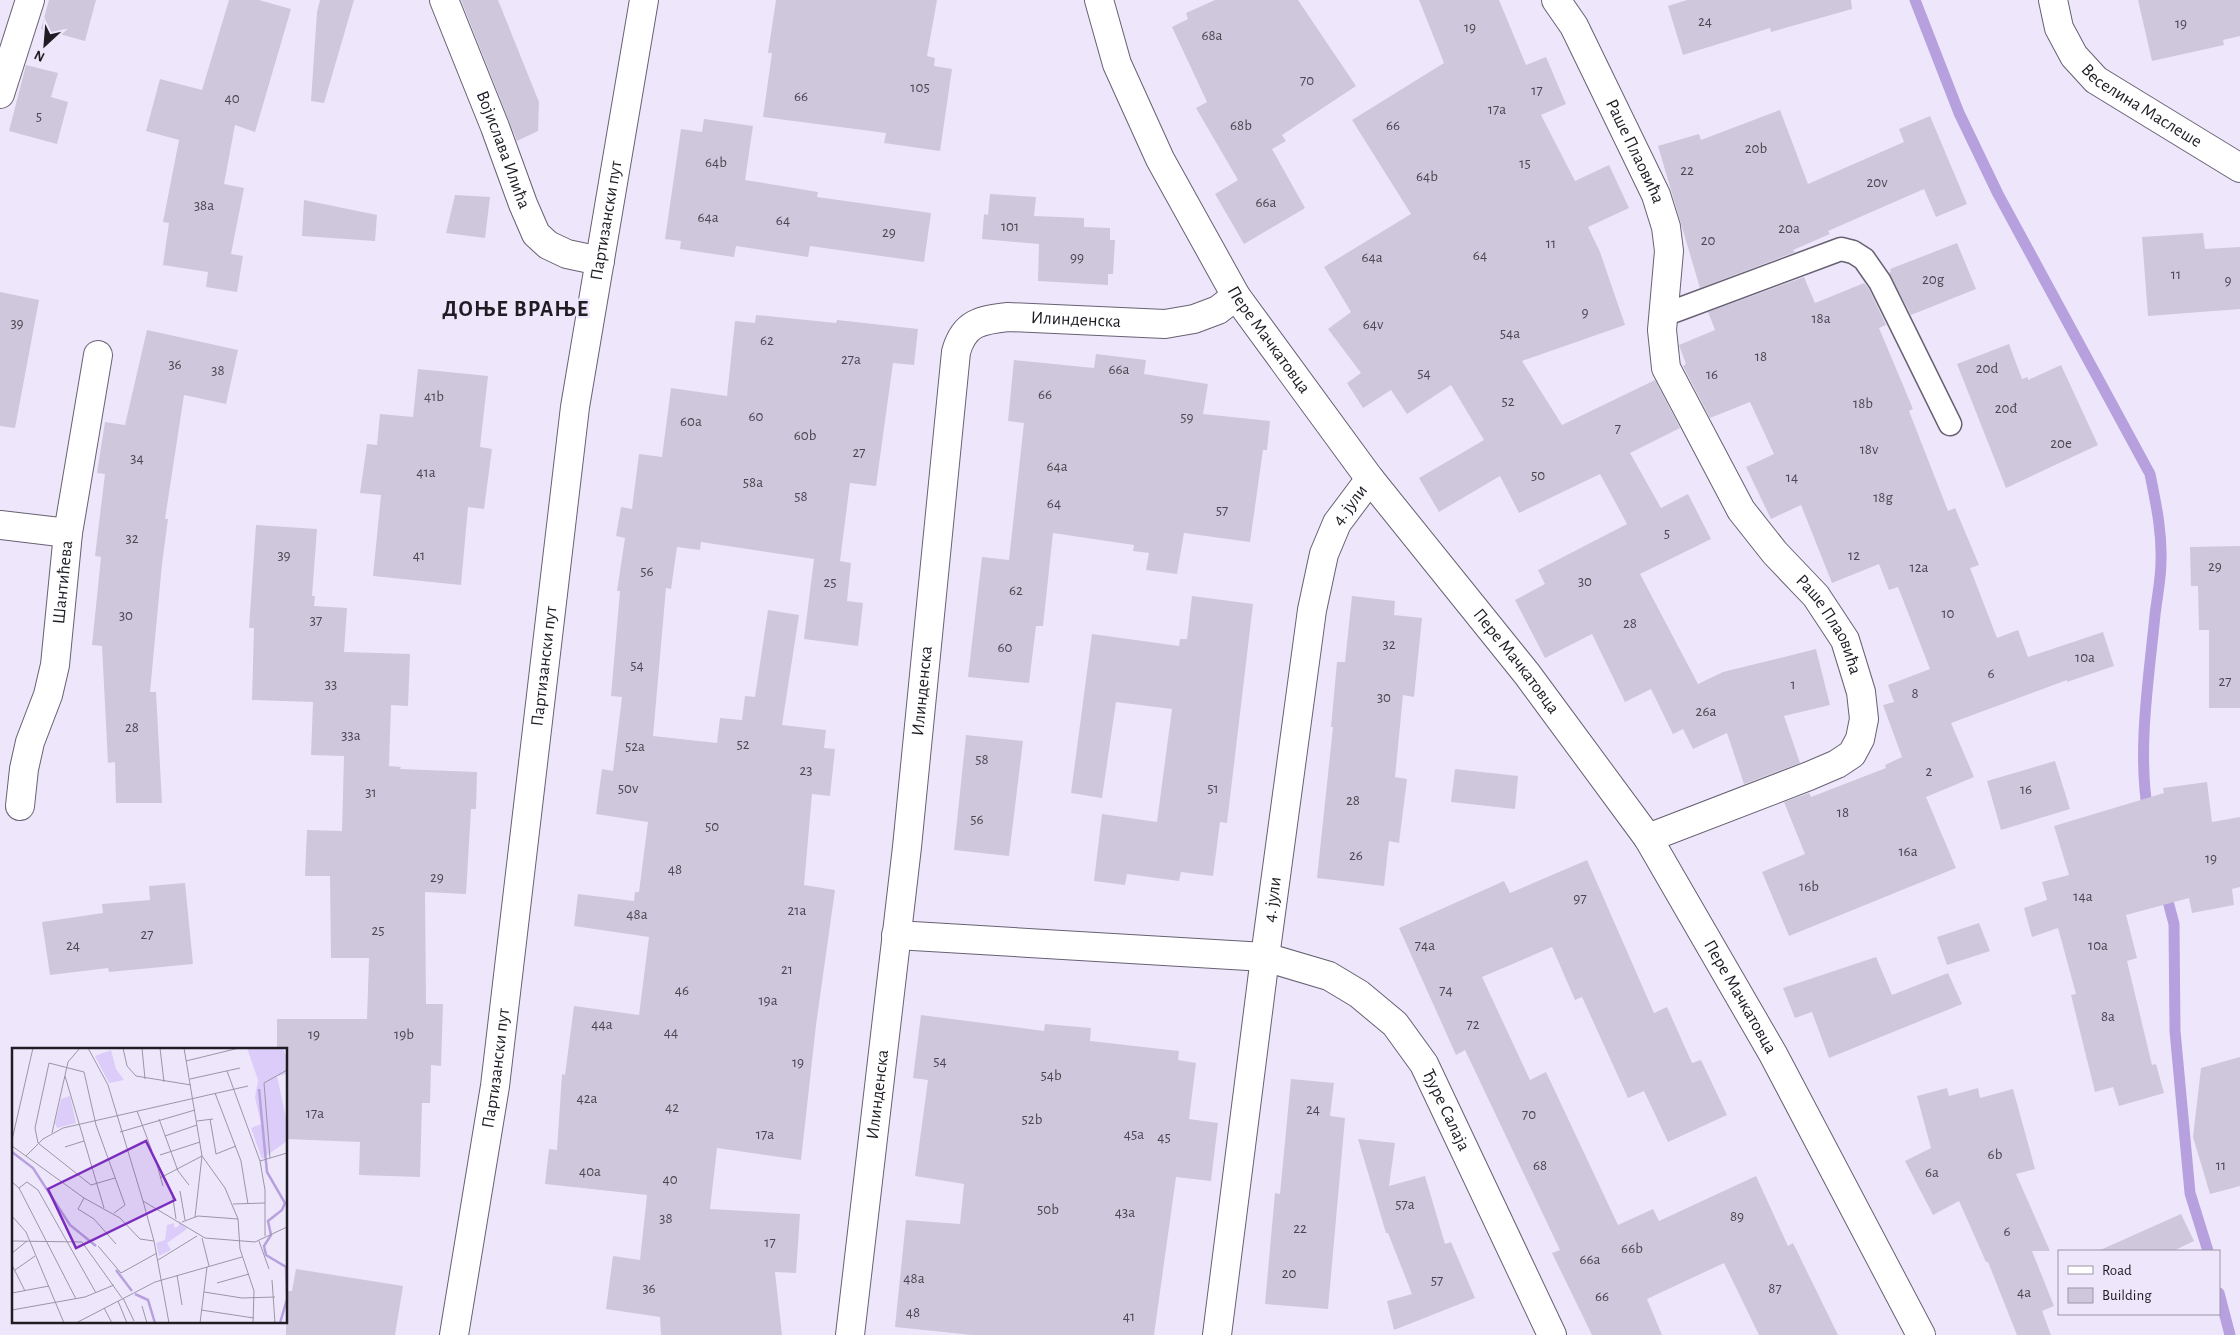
<svg xmlns="http://www.w3.org/2000/svg" width="2240" height="1335" viewBox="0 0 2240 1335" font-family="'Alegreya Sans',sans-serif">
<style>
.lines{fill:none;stroke-linecap:round;stroke-linejoin:round}
.stream{stroke:#b7a0de;stroke-width:11}
.building{fill:#cfc8dc}
.service-casing{stroke:#676173;stroke-width:25}
.minor-casing{stroke:#676173;stroke-width:30}
.secondary-casing{stroke:#676173;stroke-width:30}
.service{stroke:#fff;stroke-width:22}
.minor{stroke:#fff;stroke-width:28}
.secondary{stroke:#fff;stroke-width:28}
.labels{text-anchor:middle;dominant-baseline:central;stroke-width:5;stroke-linejoin:round;paint-order:stroke}
.number-label{font-size:15px;fill:#4b4752}
.street-label{font-size:18px;fill:#1f1c24;stroke:#eee7fc}
.district-label{font-size:22px;font-weight:bold;letter-spacing:1px;fill:#1f1c24;stroke:#eee7fc}
.inset-river{fill:none;stroke:#b7a0de;stroke-width:2.5}
.inset-road{fill:none;stroke:#9b96a6;stroke-width:1}
.view{fill:#7b2cbf;fill-opacity:0.15;stroke:#7b2cbf;stroke-width:2.5}
.inset-edge{fill:none;stroke:#1f1c24;stroke-width:2.5}
</style>
<rect width="100%" height="100%" fill="#eee7fc"/>
<g class="lines">
<!-- stream -->
<g class="stream">
<path d="M1915,0L1959,113L1998,194L2150,474C2156,504 2162,531 2161,561C2161,579 2157,597 2155,615C2149,677 2137,751 2148,813"/>
<path d="M2165,890L2174,924L2175,1031L2190,1193L2208,1251"/>
<path d="M2219,1293L2230,1335"/>
</g>
</g>
<!-- building -->
<g class="building">
<path d="M49,0H96L85,41L41,29Z"/>
<path d="M229,0H259L291,9L255,132L235,125L224,184L244,188L231,254L243,256L237,292L206,287L208,272L163,265L169,223L163,222L179,140L146,131L160,79L202,90Z"/>
<path d="M320,0H354L324,103L311,101L317,12Z"/>
<path d="M461,0H498L539,102L538,131L517,141Z"/>
<path d="M776,0H937L927,56L935,58L934,66L952,69L940,151L884,143L886,133L763,117L772,53H768Z"/>
<path d="M1215,0H1298L1356,86L1282,135L1286,141L1272,149L1305,208L1244,244L1215,194L1238,180L1196,108L1207,102L1172,27L1188,19L1186,13Z"/>
<path d="M1419,0H1499L1526,65L1546,57L1566,104L1541,115L1575,181L1609,165L1629,208L1588,227L1600,252L1625,325L1522,361L1562,425L1655,380L1680,428L1630,453L1661,508L1688,494L1711,539L1640,574L1698,684L1723,672L1816,649L1830,705L1784,716L1800,763L1744,784L1727,733L1693,749L1683,729L1673,734L1651,689L1625,702L1592,634L1545,658L1515,600L1545,584L1538,570L1627,524L1600,474L1519,513L1500,476L1439,512L1419,478L1484,440L1451,385L1407,414L1391,390L1363,408L1347,383L1361,373L1328,329L1351,312L1324,267L1411,214L1352,120L1444,63Z"/>
<path d="M1687,0H1851L1852,9L1771,32L1770,28L1683,55L1668,6Z"/>
<path d="M2138,0H2240V36L2223,40L2224,45L2152,61Z"/>
<path d="M26,65L58,73L51,97L68,102L57,144L9,131Z"/>
<path d="M1780,110L1808,184L1904,142L1899,129L1930,116L1967,204L1936,217L1924,189L1828,231L1830,234L1793,250L1795,252L1700,288L1658,146L1699,134L1701,140Z"/>
<path d="M704,119L753,126L745,180L818,192L817,197L931,213L924,262L810,246L808,257L736,246L734,257L680,249L681,241L665,239L681,129L702,132Z"/>
<path d="M990,194L1036,197L1034,216L1084,218V227L1110,228V240H1115L1113,274H1108V285L1038,281L1039,244L982,239L984,214L988,215Z"/>
<path d="M455,195L490,197L485,238L446,233Z"/>
<path d="M304,200L377,215L375,241L302,236Z"/>
<path d="M2203,233L2205,249L2240,247V309L2148,316L2142,237Z"/>
<path d="M1957,243L1976,289L1911,315L1889,273L1891,272L1890,269Z"/>
<path d="M1804,277L1815,303L1864,283L1869,289L1886,325L1879,328L1913,409L1909,411L1948,511L1955,508L1979,565L1970,568L1997,638L2018,630L2028,657L2103,632L2114,666L2067,682V680L1951,723L1974,777L1926,797L1956,868L1789,936L1762,872L1805,854L1784,802L1809,793L1811,797L1886,768L1885,765L1902,757L1883,705L1894,702L1888,685L1930,669L1898,587L1889,590L1879,564L1832,583L1801,505L1771,519L1746,467L1774,454L1750,402L1710,418L1683,366L1686,364L1679,345L1715,330L1708,312Z"/>
<path d="M0,292L39,300L15,428L0,426Z"/>
<path d="M756,315L836,323L837,320L918,329L914,365L893,363L876,486L850,483L840,561L851,563L847,601L863,603L858,646L804,639L814,559L701,542L700,550L677,547L671,589L666,588L653,736L717,743L720,718L742,720L745,696L755,697L768,610L799,615L782,725L826,730L824,748L835,749L830,796L812,794L804,885L835,890L816,1025L801,1160L717,1148L710,1209L800,1214L796,1273L775,1272L782,1335H661L660,1317L606,1309L613,1256L640,1260L647,1195L545,1184L549,1149L557,1150L562,1074L565,1075L574,1006L639,1015L649,937L574,926L578,894L634,901L635,892H639L648,822L596,814L602,769L613,771L622,697L611,696L620,591H617L625,538L616,536L621,507L632,509L639,454L662,457L671,388L727,396L735,321L755,323Z"/>
<path d="M147,330L238,350L226,404L184,395L165,519H168L162,564L150,692H156L162,803H116L115,762L108,763L102,646L92,645L101,557L95,556L105,474L97,473L105,422L125,425Z"/>
<path d="M2009,344L2022,379L2028,377V380L2061,365L2098,445L2006,488L1957,364Z"/>
<path d="M1096,354L1146,360L1144,374L1208,384L1203,414L1270,421L1267,450H1263L1250,542L1184,533L1177,574L1146,570L1149,553L1133,551L1134,545L1053,533L1043,626H1036L1029,683L968,677L982,557L1009,560L1024,423L1008,421L1014,360L1094,368Z"/>
<path d="M418,369L488,376L480,447L492,449L484,509L468,507L461,585L373,576L381,495L360,493L367,444L377,445L380,414L413,417Z"/>
<path d="M256,525L317,529L312,596H315L314,606L347,608L344,652L410,654L408,706L391,705L389,766L401,767L400,769L477,772L476,809H471L466,894L425,892L426,1004H443L441,1066L431,1065L430,1103H422L420,1177L359,1175L360,1142L286,1139V1049H277V1019H367L369,958H331L330,876H305L307,830L342,831L344,756L311,755L313,702L252,700L254,628H249Z"/>
<path d="M2240,546V708H2209V630H2199L2198,586H2191L2190,547Z"/>
<path d="M1192,596L1253,604L1227,823L1220,822L1213,876L1181,872L1179,881L1127,874L1125,885L1094,881L1102,814L1157,822L1172,709L1116,702L1102,798L1071,793L1092,634L1179,646L1180,639H1187Z"/>
<path d="M1352,596L1395,601L1394,615L1422,618L1414,697L1403,695L1395,777L1407,779L1399,843L1389,841L1384,886L1317,878L1333,727H1331L1337,662H1345Z"/>
<path d="M966,735L1023,741L1009,856L954,850Z"/>
<path d="M2055,761L2070,809L2001,830L1987,781Z"/>
<path d="M1455,769L1518,776L1515,809L1451,802Z"/>
<path d="M2207,782L2212,822L2240,817V887L2232,889L2234,905L2192,913L2189,898L2126,915L2137,958L2127,961L2152,1065L2156,1064L2164,1093L2119,1106L2113,1087L2095,1092L2071,995L2076,994L2058,928L2032,937L2024,908L2047,900L2042,882L2069,875L2054,826L2164,793L2163,788Z"/>
<path d="M1587,860L1654,1013L1667,1007L1692,1063L1701,1060L1727,1115L1668,1142L1644,1091L1628,1098L1582,997L1575,1000L1552,947L1482,977L1530,1080L1546,1072L1618,1225L1653,1209L1659,1221L1756,1176L1788,1246L1793,1243L1838,1335H1759L1724,1263L1647,1299L1662,1335H1592L1552,1253L1560,1250L1465,1050L1456,1055L1399,928L1504,881L1510,893Z"/>
<path d="M185,883L193,964L109,972L108,968L50,975L42,922L103,913L102,904L150,900L149,886Z"/>
<path d="M1979,923L1990,951L1947,965L1937,937Z"/>
<path d="M1876,957L1892,995L1948,973L1962,1004L1829,1058L1812,1012L1795,1018L1783,988Z"/>
<path d="M921,1015L1044,1031L1045,1024L1091,1028L1090,1041L1179,1051L1178,1060L1196,1063L1189,1119L1218,1123L1211,1181L1176,1177L1154,1335H972L895,1327L906,1220L960,1224L964,1184L915,1176L928,1080L913,1078Z"/>
<path d="M2240,1057V1186L2210,1194L2193,1137L2201,1068Z"/>
<path d="M1291,1079L1334,1083L1330,1116L1345,1118L1328,1309L1265,1304L1275,1193L1280,1194Z"/>
<path d="M1947,1088L1949,1096L1978,1088L1980,1098L2013,1089L2035,1169L2016,1174L2050,1251H2032L2054,1306L2042,1311L2051,1335H2017L1988,1262H1986L1959,1201L1933,1215L1905,1161L1931,1148L1917,1096Z"/>
<path d="M1358,1139L1395,1143L1389,1186L1425,1176L1445,1244L1451,1242L1475,1298L1394,1330L1387,1301L1412,1294L1388,1233H1386Z"/>
<path d="M2181,1214L2194,1241L2173,1251H2098Z"/>
<path d="M296,1269L403,1286L395,1335H286V1291H292Z"/>
</g>
<g class="lines">
<defs>
<path id="service" d="M1664,315L1841,249L1853,252L1864,259L1880,282L1950,424"/>
<g id="minor">
<path id="s1" d="M444,0L495,127L523,204L536,234L548,245L567,254L600,261"/>
<path id="s2" d="M1099,0L1117,64L1160,159L1236,296L1370,479L1527,674L1648,838L1773,1054L1921,1335"/>
<path id="s3" d="M1556,0L1574,26L1656,195L1666,227L1669,251L1662,330L1666,368L1741,510L1775,553L1816,596L1845,640L1861,692L1864,719L1860,739L1852,754L1837,764L1809,776L1648,838"/>
<path id="s4" d="M2053,0L2059,28L2074,56L2096,80L2240,168"/>
<path d="M0,94L30,0"/>
<path d="M0,525L68,533"/>
<path id="s5" d="M20,806L24,769L30,742L48,695L55,665L68,533L98,355"/>
<path id="s6" d="M896,935L1265,957L1329,976L1359,994L1395,1024L1424,1064L1552,1335"/>
<path id="s7" d="M850,1335L907,847L956,352C964,323 980,320 1008,317L1165,324L1194,319L1218,310L1236,296"/>
<path id="s8" d="M1217,1335L1265,957L1312,610L1324,554L1337,523L1370,479"/>
</g>
<g id="secondary">
<path id="s9" d="M454,1335L495,1086L575,407L644,0"/>
</g>
</defs>
<!-- service casing -->
<use href="#service" class="service-casing"/>
<!-- minor casing -->
<use href="#minor" class="minor-casing"/>
<!-- secondary casing -->
<use href="#secondary" class="secondary-casing"/>
<!-- service -->
<use href="#service" class="service"/>
<!-- minor -->
<use href="#minor" class="minor"/>
<!-- secondary -->
<use href="#secondary" class="secondary"/>
</g>
<g class="labels">
<!-- number labels -->
<g class="number-label">
<text x="1705" y="21">24</text>
<text x="2181" y="23">19</text>
<text x="1470" y="27">19</text>
<text x="1212" y="35">68a</text>
<text x="1307" y="80">70</text>
<text x="920" y="87">105</text>
<text x="1537" y="90">17</text>
<text x="801" y="96">66</text>
<text x="232" y="98">40</text>
<text x="1497" y="109">17a</text>
<text x="39" y="116">5</text>
<text x="1241" y="125">68b</text>
<text x="1393" y="125">66</text>
<text x="1756" y="148">20b</text>
<text x="716" y="162">64b</text>
<text x="1525" y="163">15</text>
<text x="1687" y="170">22</text>
<text x="1427" y="176">64b</text>
<text x="1877" y="182">20v</text>
<text x="1266" y="202">66a</text>
<text x="204" y="205">38a</text>
<text x="708" y="217">64a</text>
<text x="783" y="220">64</text>
<text x="1010" y="226">101</text>
<text x="1789" y="228">20a</text>
<text x="889" y="232">29</text>
<text x="1708" y="240">20</text>
<text x="1551" y="243">11</text>
<text x="1480" y="255">64</text>
<text x="1077" y="257">99</text>
<text x="1372" y="257">64a</text>
<text x="2176" y="274">11</text>
<text x="1933" y="279">20g</text>
<text x="2228" y="280">9</text>
<text x="1585" y="312">9</text>
<text x="1821" y="318">18a</text>
<text x="17" y="323">39</text>
<text x="1373" y="324">64v</text>
<text x="1510" y="333">54a</text>
<text x="767" y="340">62</text>
<text x="1761" y="356">18</text>
<text x="851" y="359">27a</text>
<text x="175" y="364">36</text>
<text x="1987" y="368">20d</text>
<text x="1119" y="369">66a</text>
<text x="218" y="370">38</text>
<text x="1424" y="373">54</text>
<text x="1712" y="374">16</text>
<text x="1045" y="394">66</text>
<text x="434" y="396">41b</text>
<text x="1508" y="401">52</text>
<text x="1863" y="403">18b</text>
<text x="2006" y="408">20đ</text>
<text x="756" y="416">60</text>
<text x="1187" y="417">59</text>
<text x="691" y="421">60a</text>
<text x="1618" y="428">7</text>
<text x="805" y="435">60b</text>
<text x="2061" y="443">20e</text>
<text x="1869" y="449">18v</text>
<text x="859" y="452">27</text>
<text x="137" y="458">34</text>
<text x="1057" y="466">64a</text>
<text x="426" y="472">41a</text>
<text x="1538" y="475">50</text>
<text x="1792" y="477">14</text>
<text x="753" y="482">58a</text>
<text x="801" y="496">58</text>
<text x="1883" y="497">18g</text>
<text x="1054" y="503">64</text>
<text x="1222" y="510">57</text>
<text x="1667" y="533">5</text>
<text x="132" y="538">32</text>
<text x="284" y="555">39</text>
<text x="419" y="555">41</text>
<text x="1854" y="555">12</text>
<text x="2215" y="566">29</text>
<text x="1919" y="567">12a</text>
<text x="647" y="571">56</text>
<text x="1585" y="581">30</text>
<text x="830" y="582">25</text>
<text x="1016" y="590">62</text>
<text x="1948" y="613">10</text>
<text x="126" y="615">30</text>
<text x="316" y="620">37</text>
<text x="1630" y="623">28</text>
<text x="1389" y="644">32</text>
<text x="1005" y="647">60</text>
<text x="2085" y="657">10a</text>
<text x="637" y="665">54</text>
<text x="1991" y="673">6</text>
<text x="2225" y="681">27</text>
<text x="331" y="684">33</text>
<text x="1793" y="684">1</text>
<text x="1915" y="693">8</text>
<text x="1384" y="697">30</text>
<text x="1706" y="711">26a</text>
<text x="132" y="727">28</text>
<text x="351" y="735">33a</text>
<text x="743" y="744">52</text>
<text x="635" y="746">52a</text>
<text x="982" y="759">58</text>
<text x="806" y="770">23</text>
<text x="1929" y="771">2</text>
<text x="628" y="788">50v</text>
<text x="1213" y="788">51</text>
<text x="2026" y="789">16</text>
<text x="371" y="792">31</text>
<text x="1353" y="800">28</text>
<text x="1843" y="812">18</text>
<text x="977" y="819">56</text>
<text x="712" y="826">50</text>
<text x="1908" y="851">16a</text>
<text x="1356" y="855">26</text>
<text x="2211" y="858">19</text>
<text x="675" y="869">48</text>
<text x="437" y="877">29</text>
<text x="1809" y="886">16b</text>
<text x="2083" y="896">14a</text>
<text x="1580" y="898">97</text>
<text x="797" y="910">21a</text>
<text x="637" y="914">48a</text>
<text x="378" y="930">25</text>
<text x="147" y="934">27</text>
<text x="73" y="945">24</text>
<text x="1425" y="945">74a</text>
<text x="2098" y="945">10a</text>
<text x="787" y="969">21</text>
<text x="682" y="990">46</text>
<text x="1446" y="990">74</text>
<text x="768" y="1000">19a</text>
<text x="2108" y="1016">8a</text>
<text x="602" y="1024">44a</text>
<text x="1473" y="1024">72</text>
<text x="671" y="1032">44</text>
<text x="314" y="1034">19</text>
<text x="404" y="1034">19b</text>
<text x="940" y="1061">54</text>
<text x="798" y="1062">19</text>
<text x="1051" y="1075">54b</text>
<text x="587" y="1098">42a</text>
<text x="672" y="1107">42</text>
<text x="1313" y="1109">24</text>
<text x="315" y="1113">17a</text>
<text x="1529" y="1114">70</text>
<text x="1032" y="1119">52b</text>
<text x="765" y="1134">17a</text>
<text x="1134" y="1134">45a</text>
<text x="1164" y="1137">45</text>
<text x="1995" y="1154">6b</text>
<text x="1540" y="1165">68</text>
<text x="2221" y="1165">11</text>
<text x="590" y="1171">40a</text>
<text x="1932" y="1172">6a</text>
<text x="670" y="1179">40</text>
<text x="1405" y="1204">57a</text>
<text x="1048" y="1209">50b</text>
<text x="1125" y="1212">43a</text>
<text x="1737" y="1216">89</text>
<text x="666" y="1218">38</text>
<text x="1300" y="1228">22</text>
<text x="2007" y="1231">6</text>
<text x="770" y="1242">17</text>
<text x="1632" y="1248">66b</text>
<text x="1590" y="1259">66a</text>
<text x="1289" y="1273">20</text>
<text x="914" y="1278">48a</text>
<text x="1437" y="1280">57</text>
<text x="649" y="1288">36</text>
<text x="1775" y="1288">87</text>
<text x="2024" y="1292">4a</text>
<text x="1602" y="1296">66</text>
<text x="913" y="1312">48</text>
<text x="1129" y="1316">41</text>
</g>
<!-- street labels -->
<g class="street-label">
<text stroke="none"><textPath href="#s4" startOffset="145">Веселина Маслеше</textPath></text>
<text stroke="none"><textPath href="#s1" startOffset="161">Војислава Илића</textPath></text>
<text stroke="none"><textPath href="#s3" startOffset="171">Раше Плаовића</textPath></text>
<text stroke="none"><textPath href="#s9" startOffset="1125">Партизански пут</textPath></text>
<text stroke="none"><textPath href="#s7" startOffset="1125">Илинденска</textPath></text>
<text stroke="none"><textPath href="#s2" startOffset="382">Пере Мачкатовца</textPath></text>
<text stroke="none"><textPath href="#s8" startOffset="844">4. јули</textPath></text>
<text stroke="none"><textPath href="#s5" startOffset="229">Шантићева</textPath></text>
<text stroke="none"><textPath href="#s3" startOffset="701">Раше Плаовића</textPath></text>
<text stroke="none"><textPath href="#s2" startOffset="788">Пере Мачкатовца</textPath></text>
<text stroke="none"><textPath href="#s9" startOffset="675">Партизански пут</textPath></text>
<text stroke="none"><textPath href="#s7" startOffset="648">Илинденска</textPath></text>
<text stroke="none"><textPath href="#s8" startOffset="439">4. јули</textPath></text>
<text stroke="none"><textPath href="#s2" startOffset="1192">Пере Мачкатовца</textPath></text>
<text stroke="none"><textPath href="#s9" startOffset="270">Партизански пут</textPath></text>
<text stroke="none"><textPath href="#s7" startOffset="242">Илинденска</textPath></text>
<text stroke="none"><textPath href="#s6" startOffset="619">Ђуре Салаја</textPath></text>
</g>
<!-- district labels -->
<g class="district-label">
<text x="516" y="309">ДОЊЕ ВРАЊЕ</text>
</g>
</g>
<!-- overview -->
<g transform="translate(12 1048)">
<rect width="275" height="275" fill="#eee7fc"/>
<path d="M235,0H271L275,11V26L265,28L274,70L275,93L250,111L239,80L249,76L243,49L246,32ZM99,2L104,21L112,32L97,35L83,8ZM58,48L64,75L45,80L43,75L49,51ZM167,173L175,181L155,195L159,202L147,208L144,195L153,192L155,177L162,175V180L167,178Z" fill="#dcccf9"/>
<path class="inset-river" d="M247,41L255,124L273,155L270,162L256,173L259,187L252,198L254,207L274,219L275,251L268,275M0,104L21,120L58,177L84,198M104,222L120,243M123,246L136,252L143,275"/>
<path class="inset-road" d="M76,0L96,37L131,153L142,193L157,275M111,0L115,18L124,28L179,37M130,0L133,31M148,0L152,34M172,0L190,108L183,169M174,13L227,0M215,23L248,113L253,142V188M53,28L92,160M178,31L228,20M203,45L229,113L236,156M125,63L140,103M147,71L166,123L177,137M198,71L204,106L224,98M185,73L201,71M108,84L183,62M40,85L56,14L68,0M153,88L185,77M0,92L21,0M0,98L72,150L108,170L128,191L142,193M53,99L72,93M148,107L188,94M14,108L31,91L51,80L236,38M258,110L252,35L275,22M248,113L275,105M145,117L151,138M148,130L190,108L213,140L226,171L228,201L242,243L241,275M0,134L7,140L64,251M7,140L15,134L26,142L84,245M168,143L173,172M160,144L164,171M72,150L66,161L82,171L104,196M131,153L193,190L243,194L275,179M221,156L253,155M102,165L113,157L84,77L72,24L37,15L23,80L26,95L79,137L103,130M0,168L14,184L52,275M170,174L186,168L226,171M190,190L197,218M0,193L70,194L110,250M247,193L257,221M86,198L109,225L145,205M0,205L15,193M146,212L185,188M0,217L13,243M3,222L23,208M165,227L170,257M260,232L263,275M205,235L237,226M192,244L230,250L263,249M0,245L37,238M111,250L122,273M106,253L115,275M130,258L135,275M92,260L100,275M0,262L73,249L102,237M189,262L242,270M64,275L143,234L230,209M188,275L195,219"/>
<path class="view" d="M134,93L163,152L64,200L36,141Z"/>
<rect width="275" height="275" class="inset-edge"/>
</g>
<!-- legend -->
<rect x="2058" y="1250" width="162" height="65" fill="#eee7fc" stroke="#9b96a6"/>
<rect x="2068" y="1266" width="25" height="8" fill="#ffffff" stroke="#9b96a6"/>
<text x="2102" y="1275" font-size="15" fill="#1f1c24">Road</text>
<rect x="2068" y="1288" width="25" height="15" fill="#cfc8dc" stroke="#9b96a6"/>
<text x="2102" y="1300" font-size="15" fill="#1f1c24">Building</text>
<!-- north arrow -->
<g transform="translate(45 45) rotate(206)" stroke="#eee7fc" stroke-width="4" paint-order="stroke">
<path d="M0-4L9 19L0 12L-9 19Z" fill="#1f1c24"/>
<text y="-8" font-size="14" font-weight="bold" text-anchor="middle" fill="#1f1c24">N</text>
</g>
</svg>
